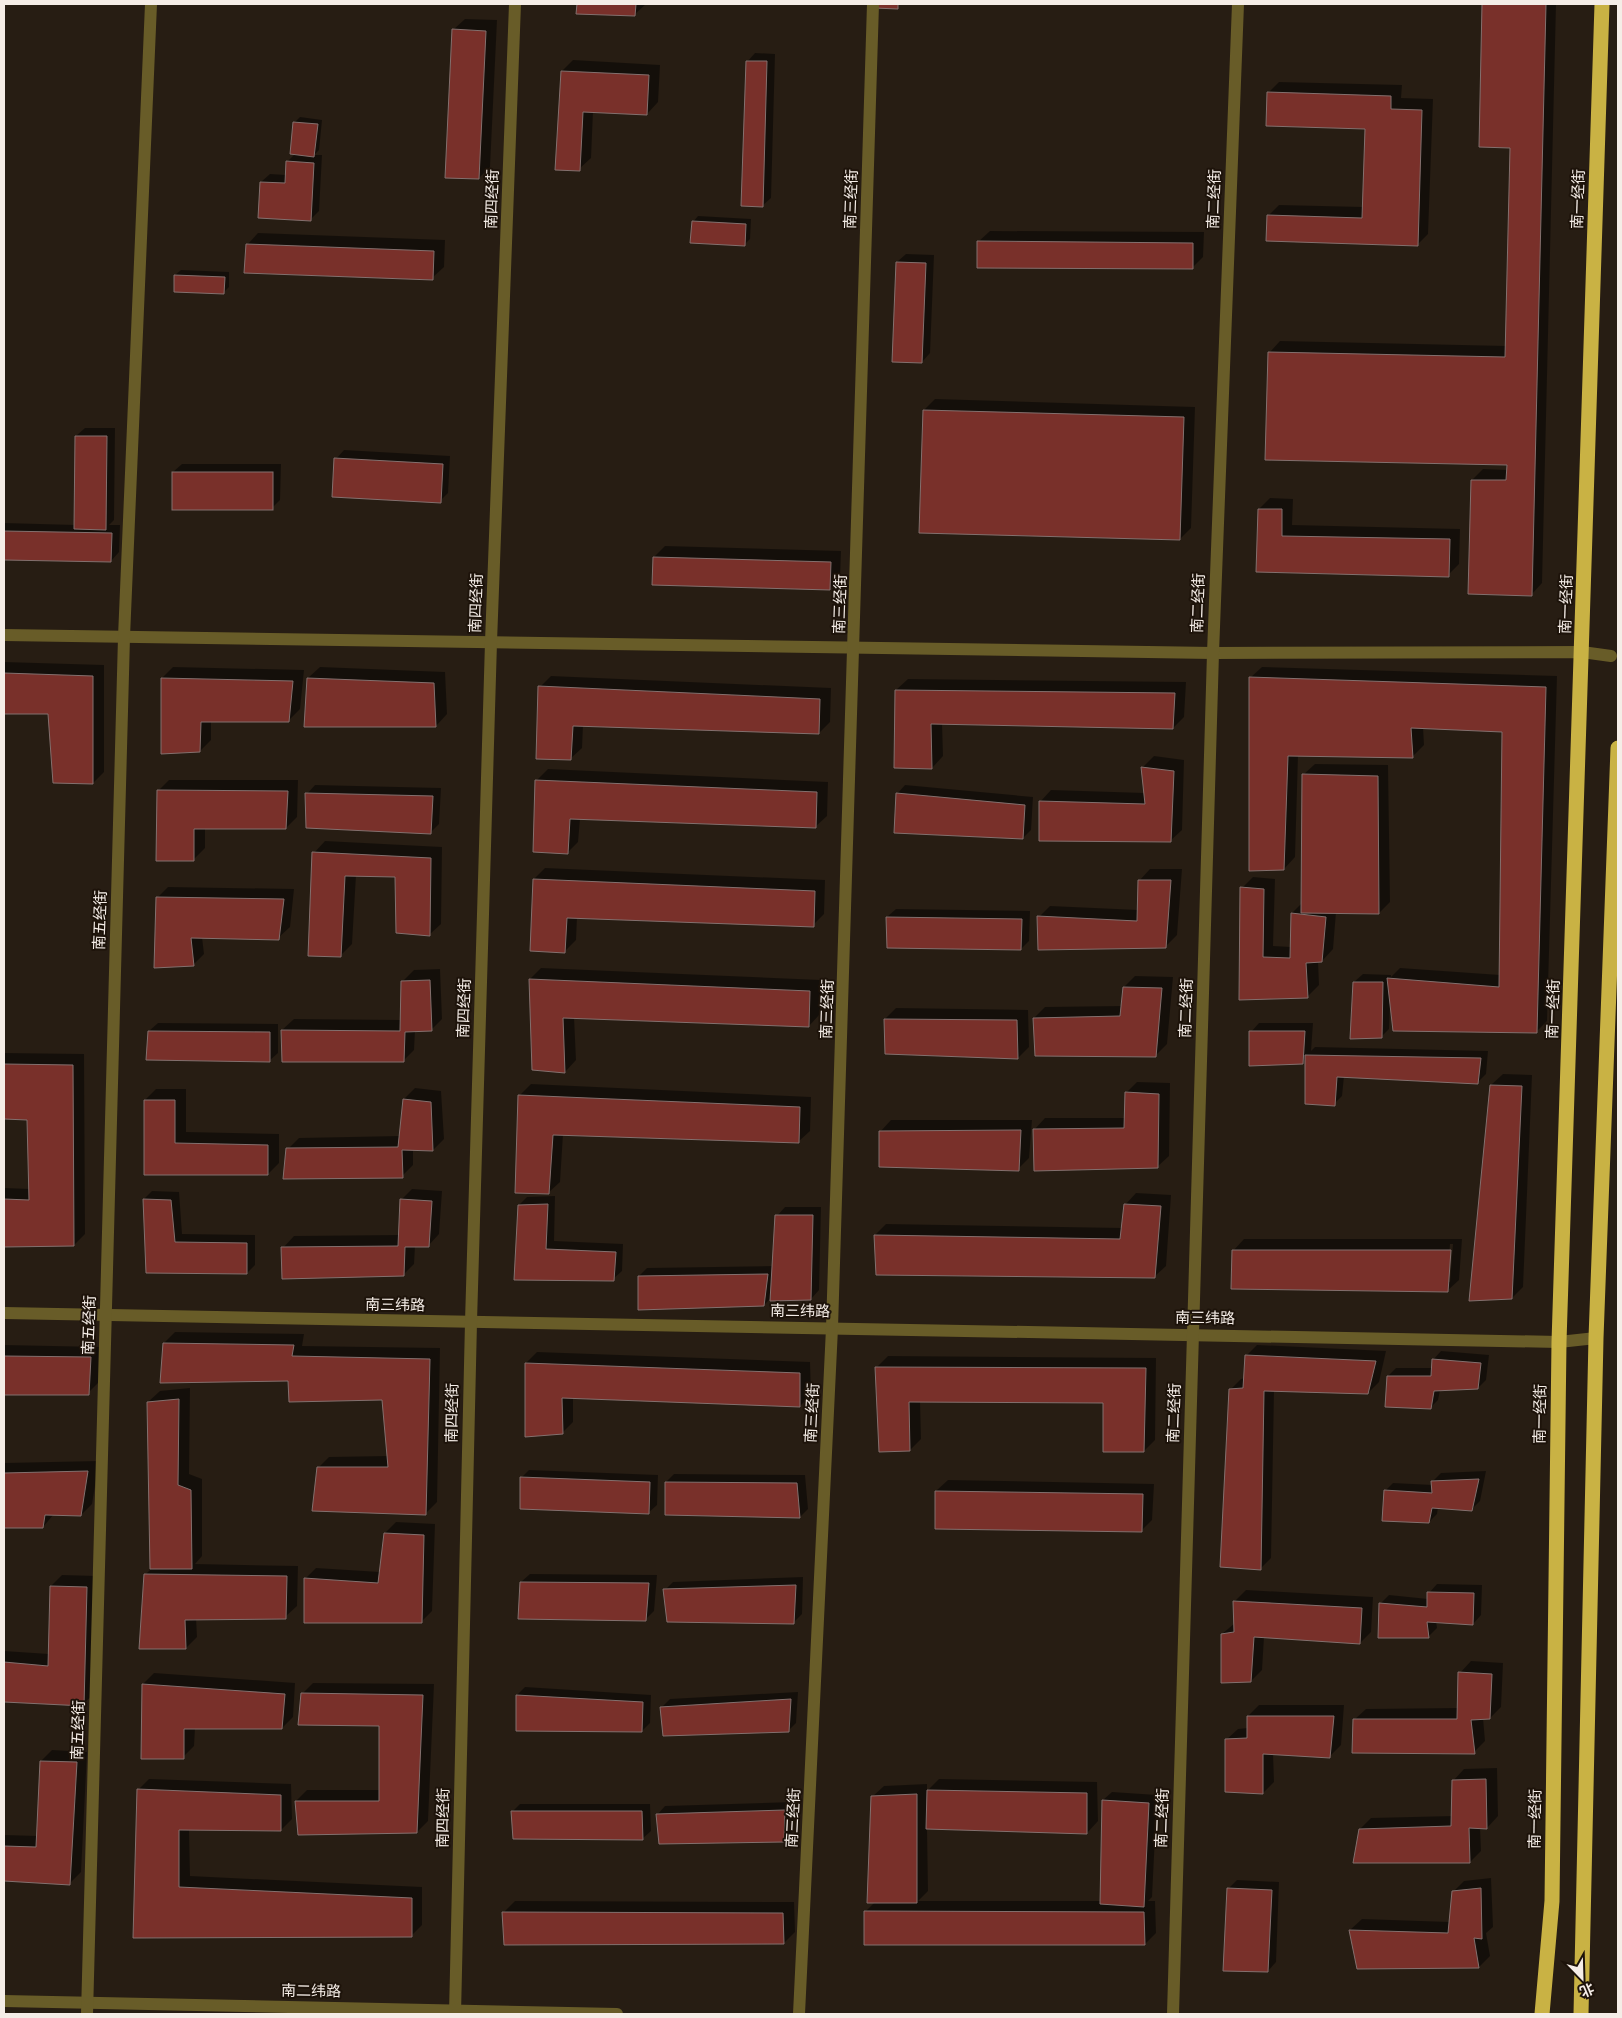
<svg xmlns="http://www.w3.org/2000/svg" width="1622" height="2018" viewBox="0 0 1622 2018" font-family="Karla,'Noto Sans SC',sans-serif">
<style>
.shadow{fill:#0007;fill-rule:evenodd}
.building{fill:#79302a;stroke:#83706e}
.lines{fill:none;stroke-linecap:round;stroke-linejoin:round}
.minor{stroke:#685c28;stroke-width:12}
.highway{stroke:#c9b244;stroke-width:15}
.labels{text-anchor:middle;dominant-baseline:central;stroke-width:4;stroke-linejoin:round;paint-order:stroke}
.street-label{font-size:15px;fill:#f5ede7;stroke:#1d130a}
</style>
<rect width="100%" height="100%" fill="#271d13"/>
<!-- shadow -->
<g class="shadow">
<path d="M578,4H646L634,15L578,12Z"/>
<path d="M1483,4H1556L1542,583L1531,595L1472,480L1483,469L1508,470V463L1269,353L1280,341L1507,346L1512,147L1480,146Z"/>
<path d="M465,19L497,20L490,167L479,178L453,30Z"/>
<path d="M755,53L775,54L771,198L762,206L747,62Z"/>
<path d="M573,60L660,65L658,102L647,114L593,111L591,158L579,169L562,71Z"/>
<path d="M1279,82L1402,85L1401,98L1433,99L1428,234L1417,245L1268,216L1279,205L1364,207L1366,128L1268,93Z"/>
<path d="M300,117L322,120L319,150L314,155H322L319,211L311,219L261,182L270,174L286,175L287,162L295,154L294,123Z"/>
<path d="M698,216L751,219L750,239L744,245L693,222Z"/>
<path d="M990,231L1204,232L1203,257L1192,268L978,242Z"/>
<path d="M258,233L445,240L444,267L432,278L247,245Z"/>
<path d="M906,254L934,255L930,353L922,362L897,262Z"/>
<path d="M181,270L229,272V287L224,292L175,275Z"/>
<path d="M935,399L1195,407L1191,528L1180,539L924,410Z"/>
<path d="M85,428H115L114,520L109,525H120L119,552L111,561L4,559V523L76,525V436Z"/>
<path d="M344,450L450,456L448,493L440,501L336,459Z"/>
<path d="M182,464H281L280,500L272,508L173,472Z"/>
<path d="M1270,498L1293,499L1292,525L1460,529L1459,564L1448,575L1257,571L1259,509Z"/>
<path d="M665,546L841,551L840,578L829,589L654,557Z"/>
<path d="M4,662L104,665V772L93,783L49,712L4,713Z"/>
<path d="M173,667L304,670L300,709L289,720H211V740L200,751L162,678Z"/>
<path d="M320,667L445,672L447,714L436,726L308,678Z"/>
<path d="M1262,667L1557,676L1547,1021L1536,1032L1390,1004L1389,1029L1381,1037L1354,982L1363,974L1391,975V977L1400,968L1500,975L1504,730L1423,727L1424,745L1413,756L1298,755L1295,857L1284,869L1250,678Z"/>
<path d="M551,676L831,688L830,722L819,733L583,725L582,748L570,759L540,687Z"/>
<path d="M908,679L1186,682L1184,717L1173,728L942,723L943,756L932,768L896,690Z"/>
<path d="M1154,756L1184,760L1182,830L1170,841L1040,802L1051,790L1145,793L1142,768Z"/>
<path d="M1315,764L1388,765L1390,902L1379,913L1336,912L1333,949L1322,961H1318L1319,985L1308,996L1240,999L1242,888L1253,877L1275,879L1273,946L1291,947L1292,913L1302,903L1303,775Z"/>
<path d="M548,769L828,782L827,816L815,827L580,819L578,842L567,853L536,781Z"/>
<path d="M169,780H298L297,817L286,828H205V848L194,859L158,791Z"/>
<path d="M315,785L441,788L439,824L431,832L307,794Z"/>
<path d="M905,785L1033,797L1031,830L1023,838L897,794Z"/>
<path d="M325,841L442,847L441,924L429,935L396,875H356L352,944L341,955L314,853Z"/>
<path d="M545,868L825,880L824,914L813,925L577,917L576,940L565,951L534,879Z"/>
<path d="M1150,869H1182L1177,935L1165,947L1039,917L1050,906L1139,910V881Z"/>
<path d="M168,887L294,889L290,927L278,938L202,937L204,954L193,965L157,898Z"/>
<path d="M896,909L1030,911L1029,941L1021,949L887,917Z"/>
<path d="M541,968L821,980L820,1014L809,1026L574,1017L576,1060L565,1072L530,979Z"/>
<path d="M440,969L442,1019L431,1030H415L414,1050L403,1061L282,1030L294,1019L402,1020L403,981L414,970Z"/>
<path d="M1135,976L1173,977L1167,1044L1156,1055L1034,1018L1045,1007L1122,1006L1124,987Z"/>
<path d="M896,1008L1028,1010L1029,1047L1018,1058L885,1019Z"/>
<path d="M158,1023L278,1024V1053L269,1061L149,1031Z"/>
<path d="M1259,1023H1313L1311,1051L1315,1047L1488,1051L1486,1074L1478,1082L1344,1076L1342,1096L1334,1104L1306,1059L1302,1063L1251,1032Z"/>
<path d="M4,1053L84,1054L85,1234L74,1245L4,1246V1188L30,1189L28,1119L4,1118Z"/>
<path d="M1503,1074L1532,1075L1523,1287L1512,1298L1491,1085Z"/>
<path d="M1137,1082L1170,1083L1169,1156L1157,1167L1034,1130L1045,1118H1126V1093Z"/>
<path d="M531,1084L811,1097L810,1131L798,1142L563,1134L560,1182L548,1193L520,1095Z"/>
<path d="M415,1088L441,1091L444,1139L433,1150L413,1149V1165L402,1176L288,1149L299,1138L400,1136L404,1099Z"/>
<path d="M156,1089H186V1132L279,1134V1163L268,1174H145V1100Z"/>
<path d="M891,1120H1032L1029,1158L1018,1169L880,1132Z"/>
<path d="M412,1189L442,1191L439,1234L428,1246H415L414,1264L403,1275L283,1248L294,1236L399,1235L401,1200Z"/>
<path d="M152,1191L179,1192L182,1234L255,1235V1265L247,1273L147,1271L144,1199Z"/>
<path d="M1136,1193L1171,1195L1166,1266L1154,1277L875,1235L886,1224L1123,1228L1125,1205Z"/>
<path d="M555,1196L554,1241L623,1244L622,1271L613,1279H515L519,1205L527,1197Z"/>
<path d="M785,1207H821L819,1290L811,1299L772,1297L764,1305L639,1276L647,1268L774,1266L777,1216Z"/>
<path d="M1244,1239H1462L1459,1280L1447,1291L1233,1251ZM1450,1244H1453L1450,1282H1447Z"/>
<path d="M175,1332L304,1334L302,1346L440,1348L437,1502L426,1513L318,1468L329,1457L388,1456L383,1399L164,1343Z"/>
<path d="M4,1345L102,1347L99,1382L88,1393H4Z"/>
<path d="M1257,1345L1386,1351L1379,1382L1368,1393L1274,1390L1271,1558L1260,1569L1230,1390L1241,1379L1245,1378L1246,1356Z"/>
<path d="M1441,1351L1489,1355L1486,1380L1478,1388L1440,1390L1438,1400L1430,1408L1388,1376L1396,1368H1433V1360Z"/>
<path d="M537,1352L810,1362L811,1395L800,1406L573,1397V1422L562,1433L526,1363Z"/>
<path d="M888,1356L1156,1358L1155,1440L1144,1451L1104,1402L920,1401L921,1439L910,1450L877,1367Z"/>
<path d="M190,1388L189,1474L202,1479V1556L195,1564L298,1566L297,1606L285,1617L196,1618L197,1637L186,1648L146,1574L151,1569L148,1402L160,1391Z"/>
<path d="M99,1461L92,1504L81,1515L54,1514L43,1527H4V1463Z"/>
<path d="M529,1470L658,1475L657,1505L648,1513L521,1478Z"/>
<path d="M1486,1471L1480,1501L1472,1509L1438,1507L1437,1514L1429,1522L1385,1491L1393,1483L1433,1485V1481L1441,1473Z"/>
<path d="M674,1474L805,1475L808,1509L800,1517L666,1482Z"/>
<path d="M948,1480L1154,1484L1152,1520L1141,1531L936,1491Z"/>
<path d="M396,1522L435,1524L432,1611L421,1622L305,1579L316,1568L380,1572L385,1533Z"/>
<path d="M530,1574L657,1575L654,1611L646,1619L521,1582Z"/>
<path d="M62,1575L97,1576L95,1693L83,1704L4,1701V1651L49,1654L51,1586Z"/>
<path d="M803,1577L802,1614L793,1623L665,1590L673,1582Z"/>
<path d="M1437,1584L1482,1585L1481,1615L1473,1624L1436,1621L1437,1628L1429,1636L1380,1604L1389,1595L1428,1599L1429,1593Z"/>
<path d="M1246,1590L1373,1597L1371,1632L1360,1643L1264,1637L1262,1670L1251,1681L1222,1634L1235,1623V1601Z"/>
<path d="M1471,1661L1503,1663L1501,1707L1490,1718H1483L1485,1741L1474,1752L1354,1720L1366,1709L1459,1708L1460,1673Z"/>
<path d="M154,1673L295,1683L293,1717L282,1728H195L194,1746L183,1757L143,1684Z"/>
<path d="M313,1683L434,1684L428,1821L417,1832L296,1801L307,1790H380V1725L302,1694Z"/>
<path d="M525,1687L651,1695L650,1723L642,1731L517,1695Z"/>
<path d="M798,1692L796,1723L788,1731L661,1708L670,1699Z"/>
<path d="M1259,1705H1344L1341,1745L1330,1756L1273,1753L1274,1782L1263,1793L1226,1740L1238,1729L1248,1728V1716Z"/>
<path d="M52,1750L87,1752L81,1872L69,1884L4,1880V1835L38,1836L41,1761Z"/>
<path d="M1497,1768L1498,1816L1487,1828L1480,1827L1481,1851L1470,1862L1360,1829L1371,1818L1453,1816V1781L1464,1769Z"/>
<path d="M149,1779L291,1784L292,1819L281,1830L189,1829L190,1876L422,1887V1925L411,1936L134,1937L138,1790Z"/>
<path d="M939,1779L1097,1782L1098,1821L1087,1833L927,1828L928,1891L918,1901H1102L1103,1800L1112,1792L1157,1795L1152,1897L1148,1901H1155L1156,1933L1145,1944L865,1912L875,1902L872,1797L884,1786L927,1784V1791Z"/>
<path d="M793,1802L792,1832L784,1841L657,1815L665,1806Z"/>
<path d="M520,1804H650L651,1831L642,1839L512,1812Z"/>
<path d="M1491,1878L1493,1927L1486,1933L1490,1956L1479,1967L1350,1930L1362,1919L1450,1922L1453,1892L1464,1881Z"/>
<path d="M1237,1880L1279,1882L1276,1962L1268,1971L1229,1888Z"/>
<path d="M515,1901L794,1902L795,1932L784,1943L503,1913Z"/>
</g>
<!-- building -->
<g class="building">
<path d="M577,4H636L635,16L576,14Z"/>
<path d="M874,4H898V9L874,8Z"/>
<path d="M1482,4H1546L1532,596L1468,594L1471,480H1506L1507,465L1265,460L1268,352L1505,357L1510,148L1479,147Z"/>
<path d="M452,29L486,31L479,179L445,178Z"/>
<path d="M746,61H767L763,207L741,206Z"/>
<path d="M561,71L649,75L647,115L583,112L580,171L555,170Z"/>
<path d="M1267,92L1391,96V109L1422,110L1418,246L1266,241L1267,215L1362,218L1365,129L1266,126Z"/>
<path d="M293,122L318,124L314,157L290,154Z"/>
<path d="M286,161L314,163L311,221L258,218L260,182L285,183Z"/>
<path d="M692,221L746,224L745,246L690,243Z"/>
<path d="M977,241L1193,243V269L977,268Z"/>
<path d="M246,244L434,251L433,280L244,273Z"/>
<path d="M896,262L926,263L922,363L892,362Z"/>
<path d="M174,275L225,277L224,294L174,292Z"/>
<path d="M923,410L1184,417L1180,540L919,533Z"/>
<path d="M75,436H107L106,530L74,529Z"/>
<path d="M334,458L443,464L441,503L332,497Z"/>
<rect x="172" y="472" width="101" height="38"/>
<path d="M1258,509H1282V536L1450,539L1449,577L1256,572Z"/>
<path d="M4,531L112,533L111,562L4,560Z"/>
<path d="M653,557L831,562L830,590L652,585Z"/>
<path d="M4,673L93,676V784L53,783L48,714H4Z"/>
<path d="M1249,677L1546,687L1537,1033L1393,1031L1387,978L1499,987L1502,732L1411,728L1413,758L1288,756L1284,870L1249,871Z"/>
<path d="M161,678L293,681L289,722H201L200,752L161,754Z"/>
<path d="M307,678L434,683L436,727H304Z"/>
<path d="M538,686L820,699L819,734L573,726L571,760L536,759Z"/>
<path d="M895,690L1175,693L1173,729L931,724L932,769L894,768Z"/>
<path d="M1141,767L1174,771L1171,842L1039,841V801L1145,804Z"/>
<path d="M1302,774L1378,776L1379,914L1301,913Z"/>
<path d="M535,780L817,792L816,828L570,819L568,854L533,852Z"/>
<path d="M157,790L288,791L286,829H194V861H156Z"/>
<path d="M305,793L433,796L431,834L306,828Z"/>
<path d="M896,793L1025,805L1023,839L894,833Z"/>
<path d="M312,852L431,858L430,936L396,933L395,877L345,876L341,957L308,956Z"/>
<path d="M533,879L815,891L814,927L567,918L565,953L530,951Z"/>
<path d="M1138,880H1171L1166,948L1038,950L1037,916L1137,921Z"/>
<path d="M1240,887L1264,889L1263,957L1290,958L1291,913L1326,917L1322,962L1306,963L1308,998L1239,1000Z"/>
<path d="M156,897L284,899L279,940L191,938L194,966L154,968Z"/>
<path d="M886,917L1022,919L1021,950L887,948Z"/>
<path d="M529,979L810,991L809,1027L563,1018L565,1073L532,1070Z"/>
<path d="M430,980L432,1031L405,1032L404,1062H282L281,1030L400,1031L401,981Z"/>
<path d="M1353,982H1383L1382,1038L1350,1039Z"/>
<path d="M1123,987L1162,988L1156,1057L1035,1056L1033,1018L1120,1016Z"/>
<path d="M884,1019L1017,1020L1018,1059L885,1054Z"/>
<path d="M148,1031L270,1032V1062L146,1060Z"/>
<path d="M1249,1031H1305L1303,1064L1249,1066Z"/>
<path d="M1305,1055L1481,1058L1478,1084L1337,1077L1335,1106L1305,1104Z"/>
<path d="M4,1064L73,1065L74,1246L4,1247V1199L29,1200L27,1120L4,1119Z"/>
<path d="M1490,1085L1522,1086L1512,1299L1469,1301Z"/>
<path d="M1125,1092L1159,1094L1158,1168L1034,1171L1033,1129L1124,1128Z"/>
<path d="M518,1095L800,1107L799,1143L553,1135L549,1194L515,1193Z"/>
<path d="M403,1099L431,1102L433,1151L402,1150L403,1178L283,1179L286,1148L398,1147Z"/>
<path d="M144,1100H175V1143L268,1145V1175H144Z"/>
<path d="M1021,1130L1019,1171L879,1167V1131Z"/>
<path d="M143,1199L171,1200L175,1242L247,1243V1274L146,1273Z"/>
<path d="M400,1199L432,1201L429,1247H405L404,1276L282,1279L281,1247L398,1246Z"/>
<path d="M548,1204L546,1249L616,1252L614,1281L514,1280L518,1205Z"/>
<path d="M1124,1204L1161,1206L1155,1278L876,1275L874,1235L1120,1239Z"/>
<path d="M775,1215H813L811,1300L770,1301Z"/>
<path d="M1232,1250H1451L1448,1292L1231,1289Z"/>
<path d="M768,1274L764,1306L638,1310V1276Z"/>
<path d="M163,1343L294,1345L292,1356L430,1359L426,1515L312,1511L317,1467H388L382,1400L289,1402L288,1381L160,1383Z"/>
<path d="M1245,1355L1376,1361L1368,1394L1264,1391L1261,1570L1220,1567L1229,1389L1243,1388Z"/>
<path d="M4,1356L91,1357L89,1395H4Z"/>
<path d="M1432,1359L1481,1363L1478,1389L1434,1391L1431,1409L1385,1407L1387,1376H1431Z"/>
<path d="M525,1363L800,1373V1407L562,1398L563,1434L525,1437Z"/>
<path d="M875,1367L1146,1368L1144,1452H1103V1403L909,1402L910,1451L879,1452Z"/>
<path d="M179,1399L178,1485L191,1490L192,1569H150L147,1402Z"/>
<path d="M88,1471L81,1516L45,1515L43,1528H4V1473Z"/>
<path d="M520,1477L650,1482L649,1514L520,1509Z"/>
<path d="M1479,1479L1472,1511L1432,1508L1429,1523L1382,1521L1384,1490L1432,1493L1431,1481Z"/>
<path d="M665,1482L797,1483L800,1518L665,1515Z"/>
<path d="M935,1491L1143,1494L1142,1532L935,1529Z"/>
<path d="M384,1533L424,1535L422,1623H304V1578L378,1583Z"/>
<path d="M144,1574L287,1576L286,1619L185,1620L186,1649H139Z"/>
<path d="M520,1582L649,1583L646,1621L518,1619Z"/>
<path d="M796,1585L794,1624L667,1622L663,1589Z"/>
<path d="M50,1586L87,1587L84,1706L4,1702V1662L48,1666Z"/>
<path d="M1427,1592L1474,1593L1473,1625L1427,1622L1429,1638H1378L1379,1603L1427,1607Z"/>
<path d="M1233,1601L1362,1608L1360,1644L1254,1637L1251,1682L1221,1683V1634L1234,1632Z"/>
<path d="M1458,1672L1492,1674L1490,1719L1471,1720L1475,1754L1352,1753L1353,1719H1457Z"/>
<path d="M142,1684L285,1694L282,1729H184V1759H141Z"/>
<path d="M301,1693L423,1695L417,1833L298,1835L295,1801H379V1726L298,1725Z"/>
<path d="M516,1695L643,1702L642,1732L516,1731Z"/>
<path d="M791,1699L789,1732L663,1736L660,1707Z"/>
<path d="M1247,1716H1334L1330,1758L1263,1754V1794L1225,1792V1739L1247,1738Z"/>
<path d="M40,1761L77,1762L70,1885L4,1881V1846L36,1847Z"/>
<path d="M1486,1779L1487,1829L1469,1828L1470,1863H1353L1359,1829L1451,1826L1452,1780Z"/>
<path d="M137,1789L281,1795V1831L179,1830V1887L412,1898V1937L133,1938Z"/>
<path d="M927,1790L1087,1793V1834L926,1829Z"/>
<path d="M917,1794V1903H867L871,1796Z"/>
<path d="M1102,1800L1149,1803L1144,1907L1100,1904Z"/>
<path d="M785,1810L784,1842L659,1844L656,1814Z"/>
<path d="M511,1811H642L643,1840L513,1839Z"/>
<path d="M1227,1888L1272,1890L1268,1972L1223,1971Z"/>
<path d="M1481,1888L1482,1939L1474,1938L1479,1968L1357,1969L1349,1930L1448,1933L1452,1891Z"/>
<path d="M864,1911L1144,1912L1145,1945H864Z"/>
<path d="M502,1912L783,1913L784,1944L504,1945Z"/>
</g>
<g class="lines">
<!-- minor -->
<g class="minor">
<path d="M4,635L1213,653L1582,652L1611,656"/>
<path d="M4,1313L1559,1342L1596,1338"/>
<path d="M4,2001L617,2014"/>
<path d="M87,2014L124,637L151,4"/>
<path d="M455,2014L471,1322L491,642L515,4"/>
<path d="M799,2014L832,1328L873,4"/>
<path d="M1173,2014L1213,653L1238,4"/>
</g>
<!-- highway -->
<g class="highway">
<path d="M1542,2014L1552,1901L1559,1342L1602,4"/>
<path d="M1581,2014L1596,1338L1618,748"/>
</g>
</g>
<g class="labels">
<!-- street labels -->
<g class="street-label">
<text transform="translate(492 199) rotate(-88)">南四经街</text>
<text transform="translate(851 199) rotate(-88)">南三经街</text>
<text transform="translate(1214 199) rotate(-88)">南二经街</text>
<text transform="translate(1578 199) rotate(-88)">南一经街</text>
<text transform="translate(476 603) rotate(-88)">南四经街</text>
<text transform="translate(1198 603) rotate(-88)">南二经街</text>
<text transform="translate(840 604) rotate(-88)">南三经街</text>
<text transform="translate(1566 604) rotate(-88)">南一经街</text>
<text transform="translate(100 920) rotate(-88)">南五经街</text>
<text transform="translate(464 1008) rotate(-88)">南四经街</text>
<text transform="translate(1186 1008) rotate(-88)">南二经街</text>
<text transform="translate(827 1009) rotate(-88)">南三经街</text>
<text transform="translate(1553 1009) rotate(-88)">南一经街</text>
<text transform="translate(395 1305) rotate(1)">南三纬路</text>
<text transform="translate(800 1311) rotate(1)">南三纬路</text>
<text transform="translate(1205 1318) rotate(1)">南三纬路</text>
<text transform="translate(89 1325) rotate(-88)">南五经街</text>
<text transform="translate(452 1413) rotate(-89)">南四经街</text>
<text transform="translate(812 1413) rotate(-87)">南三经街</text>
<text transform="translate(1174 1413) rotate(-88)">南二经街</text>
<text transform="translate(1540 1414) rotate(-89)">南一经街</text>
<text transform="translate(78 1730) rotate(-88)">南五经街</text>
<text transform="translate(443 1818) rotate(-89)">南四经街</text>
<text transform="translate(793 1818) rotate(-87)">南三经街</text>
<text transform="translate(1162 1818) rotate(-88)">南二经街</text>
<text transform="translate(1535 1819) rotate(-89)">南一经街</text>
<text transform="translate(311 1991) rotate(1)">南二纬路</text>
</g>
</g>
<!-- border -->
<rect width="1622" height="2018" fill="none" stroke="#f5ede7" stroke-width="10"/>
<!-- north arrow -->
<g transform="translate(1582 1978) rotate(157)" stroke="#1d130a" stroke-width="4" paint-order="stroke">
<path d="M0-4L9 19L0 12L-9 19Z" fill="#f5ede7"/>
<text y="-8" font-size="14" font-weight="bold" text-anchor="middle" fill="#f5ede7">北</text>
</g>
</svg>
